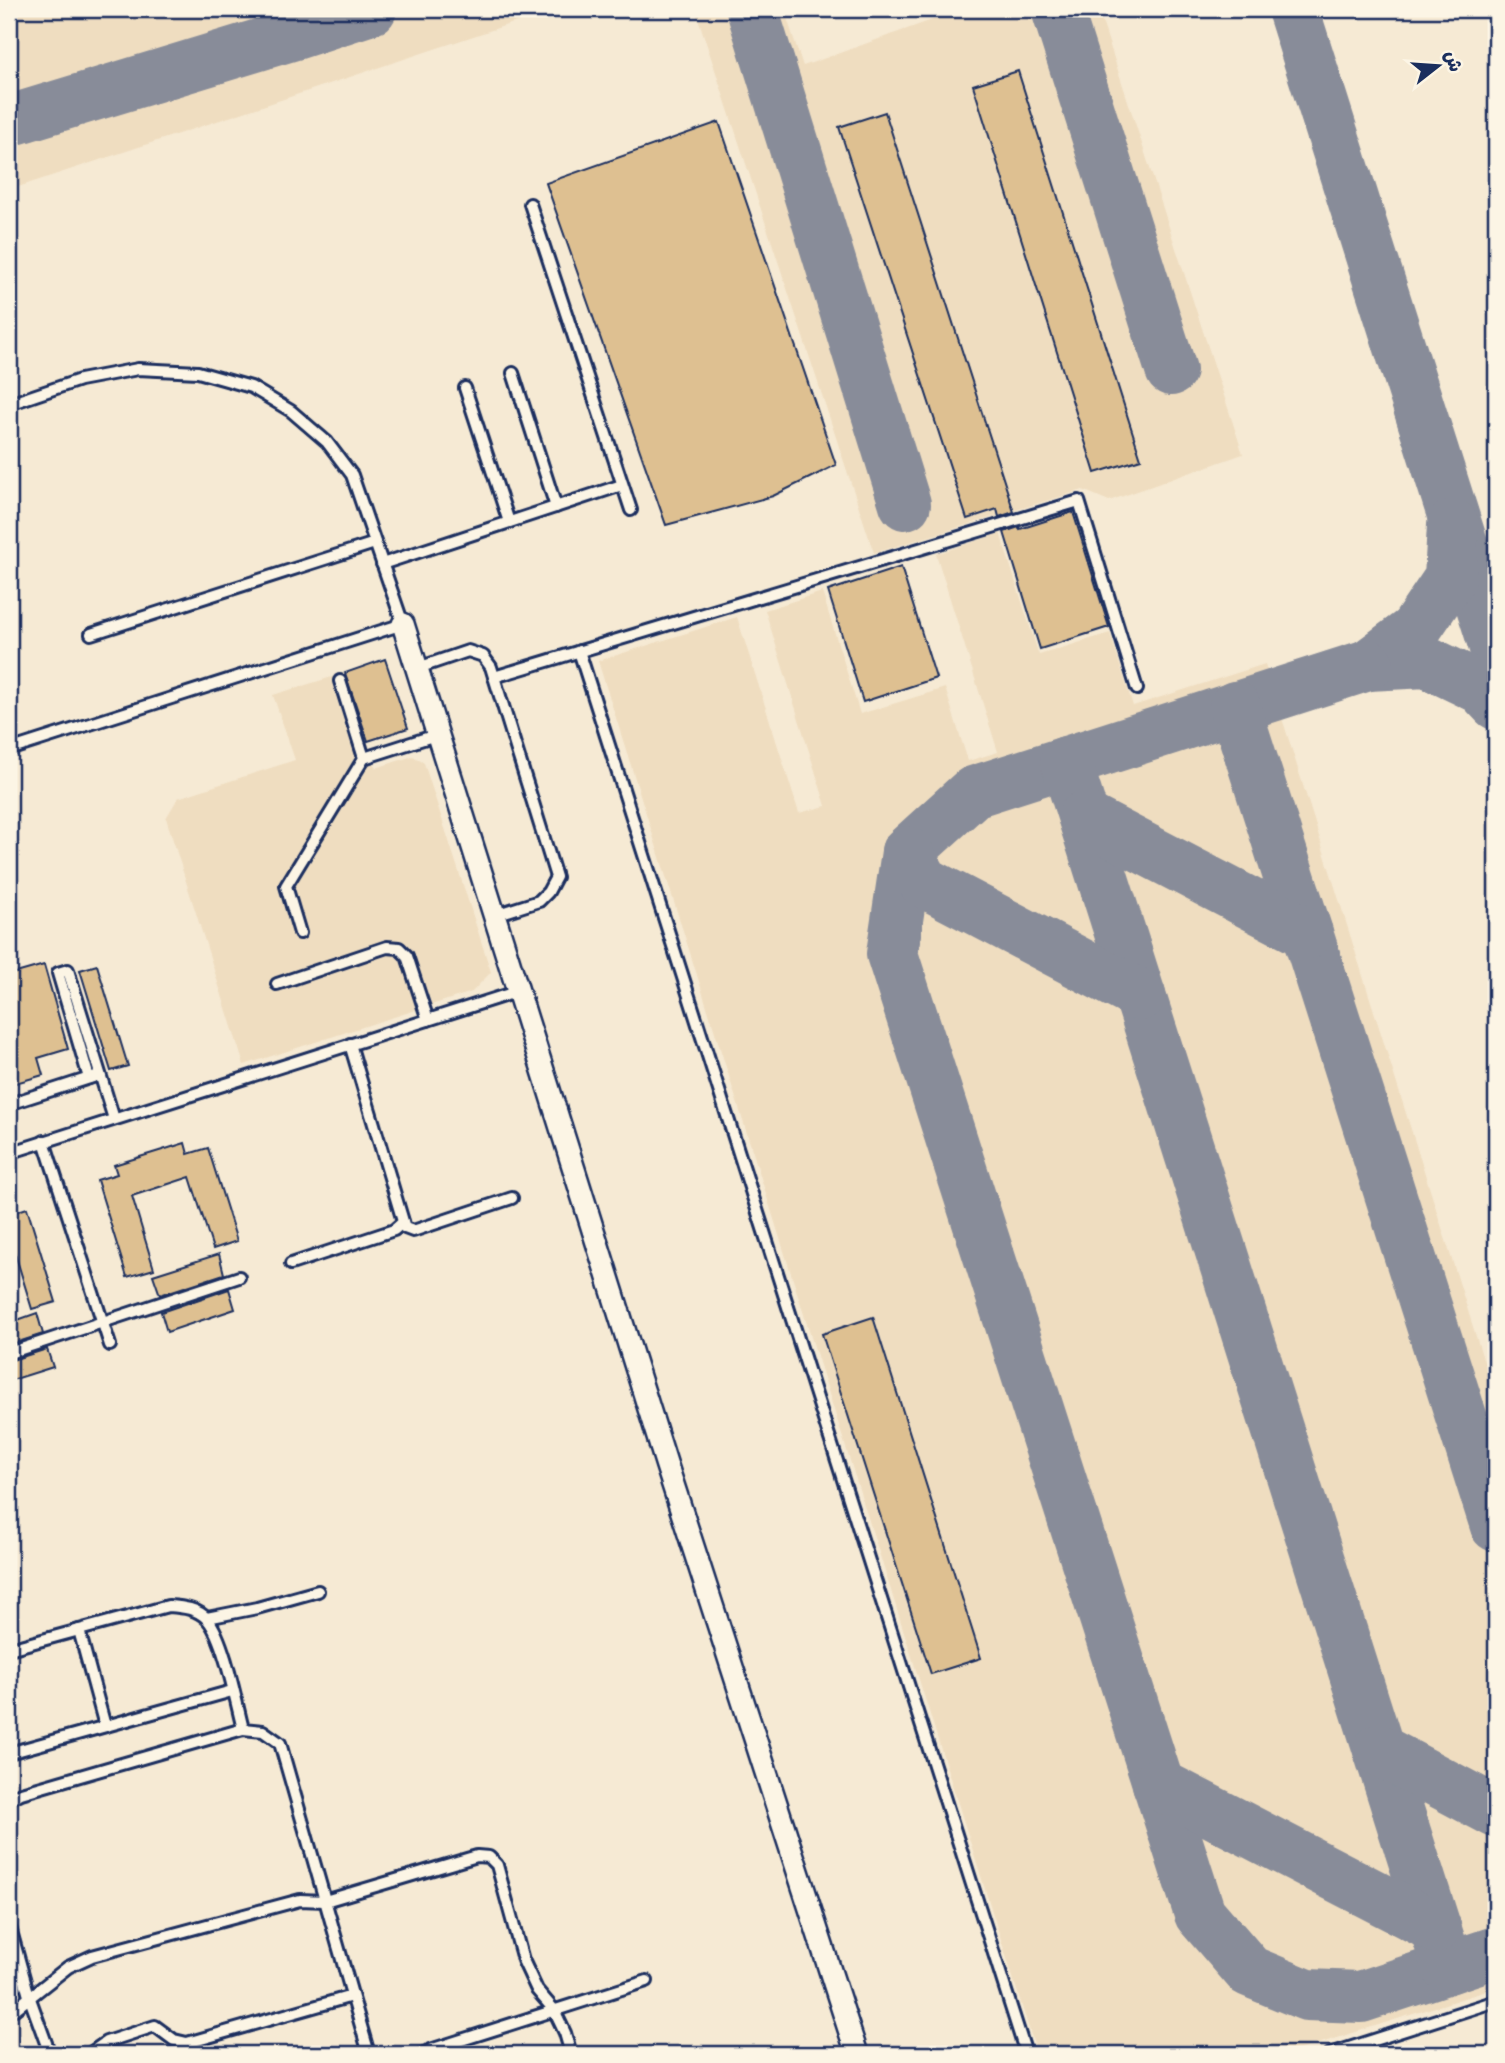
<svg xmlns="http://www.w3.org/2000/svg" width="1505" height="2063" viewBox="0 0 1505 2063" font-family="'Indie Flower','Playpen Sans Arabic',sans-serif">
<style>
.built{fill:#efddc0}
.lines{fill:none;stroke-linecap:round;stroke-linejoin:round}
.taxiway{stroke:#888c99;stroke-width:52}
.building{fill:#dec091;stroke:#1b2f5e;stroke-width:2}
.service-casing{stroke:#1b2f5e;stroke-width:16}
.minor-casing{stroke:#1b2f5e;stroke-width:26}
.service{stroke:#fcf5e5;stroke-width:10}
.minor{stroke:#fcf5e5;stroke-width:21}
</style>
<rect width="100%" height="100%" fill="#f6ead4"/>
<filter id="ink" filterUnits="userSpaceOnUse"><feTurbulence type="fractalNoise" baseFrequency=".0143" numOctaves="2"/><feDisplacementMap in="SourceGraphic" scale="14" xChannelSelector="R" yChannelSelector="G"/><feConvolveMatrix kernelMatrix="1 2 1 2 8 2 1 2 1" color-interpolation-filters="sRGB"/></filter>
<g filter="url(#ink)">
<!-- built -->
<g class="built">
<path d="M9,9H555L9,190Z"/>
<path d="M695,9H784L803,66L963,9H1098L1243,454L1109,501L1083,490L874,553Z"/>
<path d="M1000,533L1039,655L1110,633L1133,706L1265,664L1496,1400V1988L1286,2054H1037L598,661L737,617L799,813L826,806L765,610L822,592L860,714L945,688L968,761L998,752L936,554Z"/>
<path d="M345,673L376,768L413,756L424,763L491,972L472,992L244,1065L166,818L178,798L295,760L273,695Z"/>
</g>
<g class="lines">
<!-- taxiway -->
<g class="taxiway">
<path d="M752,9L905,504"/>
<path d="M1057,9L1171,370"/>
<path d="M1293,9L1496,651"/>
<path d="M9,121L295,34L371,9"/>
<path d="M1453,525L1450,578L1415,630L1368,665L1427,662L1481,688L1496,704"/>
<path d="M1368,665L973,792L907,852L892,954L1200,1914L1249,1971L1307,1995L1361,1997L1496,1952"/>
<path d="M1235,707L1496,1526"/>
<path d="M1066,762L1448,1968"/>
<path d="M1084,817L1307,933"/>
<path d="M907,852L924,882L1140,995"/>
<path d="M1379,1750L1496,1812"/>
<path d="M1158,1784L1435,1927"/>
</g>
</g>
<!-- building -->
<g class="building">
<path d="M1018,71L1141,459L1095,473L973,85Z"/>
<path d="M885,112L1014,512L999,517L997,509L967,519L839,127Z"/>
<path d="M719,122L836,465L773,496L666,525L546,183Z"/>
<path d="M1073,512L1109,627L1040,649L1004,532L1019,527L1020,529Z"/>
<path d="M901,567L936,678L863,702L828,591Z"/>
<path d="M385,659L408,728L368,741L345,673Z"/>
<path d="M44,965L68,1049L38,1058L43,1075L9,1085V975Z"/>
<path d="M97,965L128,1066L111,1071L80,970Z"/>
<path d="M185,1143L188,1154L208,1148L237,1241L213,1249L190,1177L132,1196L154,1269L127,1277L97,1180L117,1174L114,1165Z"/>
<path d="M27,1208L56,1302L32,1309L9,1234V1214Z"/>
<path d="M219,1254L224,1274L160,1295L153,1275Z"/>
<path d="M229,1289L235,1309L167,1332L161,1312Z"/>
<path d="M37,1313L43,1334L9,1345V1323Z"/>
<path d="M873,1317L981,1658L931,1674L822,1334Z"/>
<path d="M47,1349L53,1367L9,1381V1361Z"/>
</g>
<g class="lines">
<defs>
<g id="service">
<path d="M530,204L631,510"/>
<path d="M513,373L556,507"/>
<path d="M465,388L509,522"/>
<path d="M9,404L80,380L138,369L198,372L251,387L291,411L327,442L352,475L403,624L9,750"/>
<path d="M382,564L622,485"/>
<path d="M91,634L375,543"/>
<path d="M579,651L1026,2054"/>
<path d="M418,668L468,651L483,656L491,667L556,877L548,892L539,901L495,915"/>
<path d="M494,677L1079,501L1137,689"/>
<path d="M364,758L439,734"/>
<path d="M300,933L286,886L364,758L340,681"/>
<path d="M277,984L387,947L399,948L407,956L428,1020"/>
<path d="M350,1044L405,1228L413,1231L512,1198"/>
<path d="M89,1078L58,973L68,970L114,1119"/>
<path d="M9,1104L96,1076"/>
<path d="M44,1141L110,1345"/>
<path d="M9,1153L519,991"/>
<path d="M291,1264L394,1230L403,1222"/>
<path d="M9,1353L239,1277"/>
<path d="M207,1618L257,1608L318,1591"/>
<path d="M79,1630L105,1726"/>
<path d="M9,1649L168,1606C182,1607 198,1608 208,1620C224,1639 236,1702 243,1729L263,1731L280,1743L369,2054"/>
<path d="M9,1753L232,1691"/>
<path d="M9,1799L21,1793L243,1729"/>
<path d="M9,1924L29,1996L50,2054"/>
<path d="M9,2011L15,2009L68,1967L92,1956L300,1900L325,1901L477,1856L489,1857L497,1865L523,1960L537,1990L554,2010L565,2033L571,2054"/>
<path d="M89,2054L106,2042L155,2026L174,2040L187,2043L352,1996"/>
<path d="M422,2054L433,2049L647,1981"/>
<path d="M1330,2054L1496,2001"/>
</g>
<path id="minor" d="M403,624L667,1466L857,2054"/>
</defs>
<!-- service casing -->
<use href="#service" class="service-casing"/>
<!-- minor casing -->
<use href="#minor" class="minor-casing"/>
<!-- service -->
<use href="#service" class="service"/>
<!-- minor -->
<use href="#minor" class="minor"/>
</g>
</g>
<!-- margin -->
<rect width="1505" height="2063" fill="none" stroke="#fcf5e5" stroke-width="35"/>
<rect x="18" y="18" width="1470" height="2028" fill="none" stroke="#1b2f5e" stroke-width="2.5" filter="url(#ink)"/>
<!-- north arrow -->
<g transform="translate(1438 66) rotate(73)" stroke="#fcf5e5" stroke-width="5" paint-order="stroke">
<path d="M0-5L12 26L0 18L-12 26Z" fill="#1b2f5e"/>
<text y="-10" font-size="19" font-weight="bold" text-anchor="middle" fill="#1b2f5e">ش</text>
</g>
</svg>
